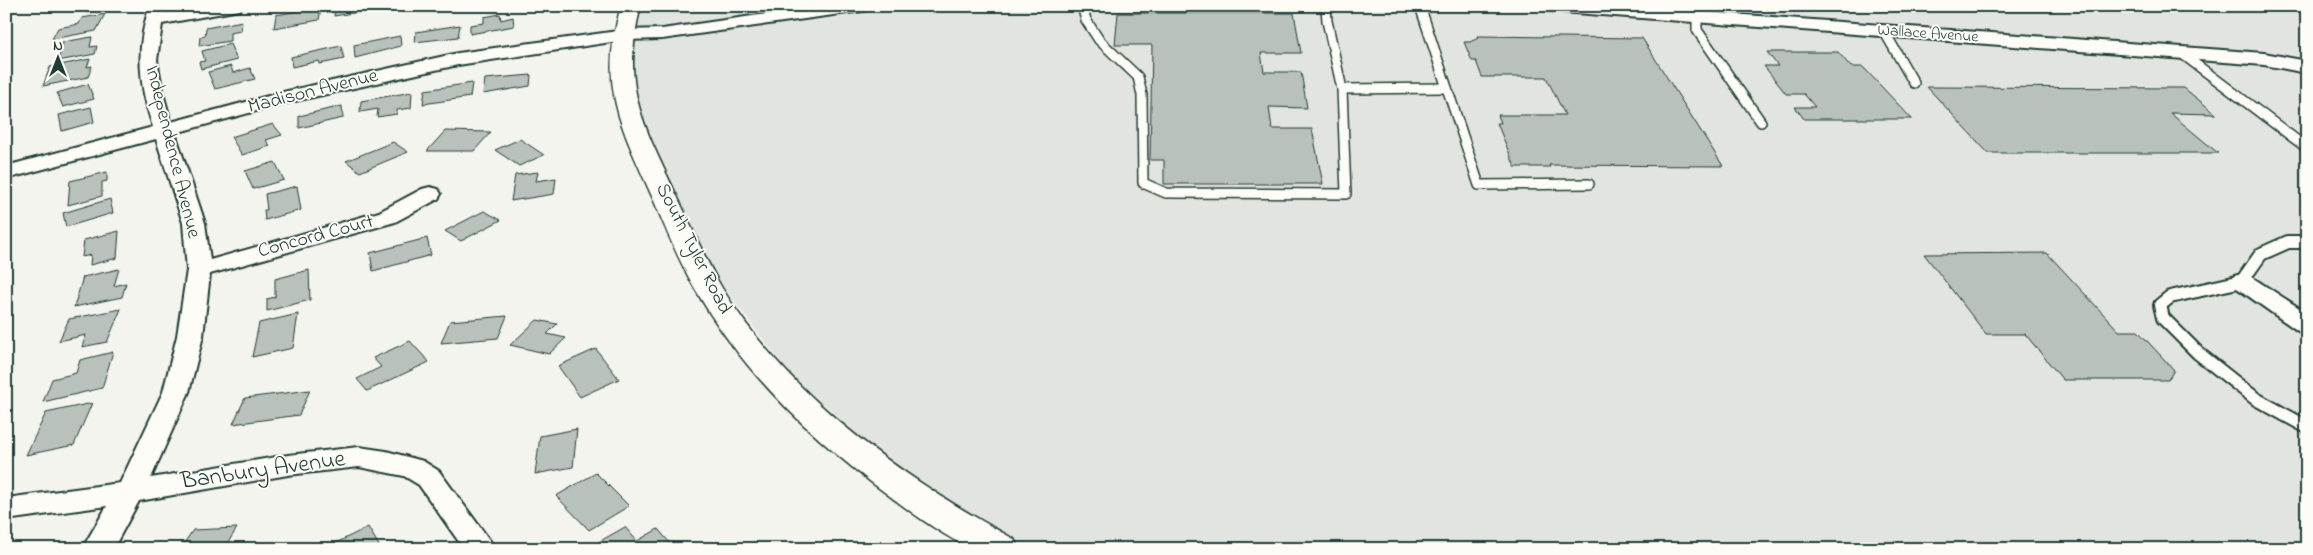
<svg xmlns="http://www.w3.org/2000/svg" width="2313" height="555" viewBox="0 0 2313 555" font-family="'Indie Flower',sans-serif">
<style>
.built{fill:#e2e5df}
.building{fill:#b9c1bb;stroke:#1f3d34}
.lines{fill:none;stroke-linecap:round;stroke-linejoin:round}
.service-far1-casing{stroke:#1f3d34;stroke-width:12}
.service-casing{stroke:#1f3d34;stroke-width:16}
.minor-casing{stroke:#1f3d34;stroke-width:4}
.tertiary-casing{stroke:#1f3d34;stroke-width:3}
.service-far1{stroke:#fdfcf7;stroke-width:9}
.service{stroke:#fdfcf7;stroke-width:12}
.minor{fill:#fdfcf7;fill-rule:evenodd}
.tertiary{fill:#fdfcf7;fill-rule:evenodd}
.labels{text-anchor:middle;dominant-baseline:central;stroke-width:4;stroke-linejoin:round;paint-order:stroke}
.far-street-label{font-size:16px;fill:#1f3d34;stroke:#fdfcf7}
.street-label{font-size:20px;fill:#1f3d34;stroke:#fdfcf7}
.near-street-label{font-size:24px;fill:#1f3d34;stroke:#fdfcf7}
</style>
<rect width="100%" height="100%" fill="#f4f4ef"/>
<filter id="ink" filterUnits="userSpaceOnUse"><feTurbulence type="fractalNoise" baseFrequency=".02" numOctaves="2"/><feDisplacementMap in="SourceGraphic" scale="10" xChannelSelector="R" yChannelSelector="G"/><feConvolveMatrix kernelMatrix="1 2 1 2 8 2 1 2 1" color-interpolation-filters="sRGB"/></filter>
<g filter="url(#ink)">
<!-- built -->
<path class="built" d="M643,6H2307V549H1033L1008,536L894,467L790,375L710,269L670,187L635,103L634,41Z"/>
<!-- building -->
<g class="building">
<path d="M72,6H109L108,9L86,13L88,7L71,10Z"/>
<path d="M335,6H378V9L334,16Z"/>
<path d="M321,7L319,20L274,28L276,15Z"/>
<path d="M1118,13H1294L1301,53H1261L1264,72H1301L1307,108L1269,107L1272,129H1312L1323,184H1164V160H1150L1152,45H1115Z"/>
<path d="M105,14L96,31L52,39L58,28L79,24L82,18Z"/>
<path d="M500,14L501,20L513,17L514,26L470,34V25L484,23V17Z"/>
<path d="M242,21L241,31L230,33V41L199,46L200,37L205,36L206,28Z"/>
<path d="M460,25L458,37L415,42L416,32Z"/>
<path d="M400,36L401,46L355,58L354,45Z"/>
<path d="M1477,36L1642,38L1723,166L1549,165L1550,167H1515L1497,123H1501L1498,115H1565L1546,77H1482L1476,61H1472L1464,42H1470L1478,38Z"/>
<path d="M92,37L90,47L97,46L95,54L58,61L63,42Z"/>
<path d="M230,44L237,60L201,69L199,62L205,61L202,51Z"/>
<path d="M341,46L344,59L320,64L319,61L292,67L291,57Z"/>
<path d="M1767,52H1838L1851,67H1863L1912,119H1804L1795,107H1815L1804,94H1786L1764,66H1778Z"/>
<path d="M90,59L87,67L92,66L88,77L43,86L50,67Z"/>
<path d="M231,66L233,73L250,68L255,79L215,89L208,72Z"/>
<path d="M531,75L530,86L483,94L485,79Z"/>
<path d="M472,83L470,97L423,104L425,90Z"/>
<path d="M88,84L94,99L63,107L57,93Z"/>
<path d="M1927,87L2184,88L2216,114L2170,113L2218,153H1988Z"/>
<path d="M412,92L411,108L397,110V114L377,117L378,109L360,112L361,101Z"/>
<path d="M342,106L343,118L299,128V116Z"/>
<path d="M91,107L94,122L62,131L59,115Z"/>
<path d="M273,124L282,135L266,140L270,146L242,155L231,137Z"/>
<path d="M445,131L491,132L474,151H427Z"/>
<path d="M520,139L544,155L519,166L495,150Z"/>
<path d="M393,142L408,152L360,172L346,161Z"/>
<path d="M275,162L284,180L253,189L245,171Z"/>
<path d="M107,172V181L102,182V196L68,205L70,181Z"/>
<path d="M538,172L536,181L556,178L554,194L511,201L515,175Z"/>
<path d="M297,186L301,210L265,220L264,210H267L265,194Z"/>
<path d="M110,199L113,213L66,227L63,213Z"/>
<path d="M484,211L501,220L461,241L445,231Z"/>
<path d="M119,231L117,258L90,265L91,255L82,257L84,240Z"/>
<path d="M427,238L431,255L373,271L370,253Z"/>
<path d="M2047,253L2119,331H2138L2174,370L2168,380H2063L2025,334H1986L1924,254Z"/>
<path d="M119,269L114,286L126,283L122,297L74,307L83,277Z"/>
<path d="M309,270L310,300L267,311V299L275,297V279Z"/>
<path d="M121,309L107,342L82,347L86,335L59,341L69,319Z"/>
<path d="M298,314L293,348L252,357L259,323Z"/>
<path d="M507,316L498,338L441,343L450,321Z"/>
<path d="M537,320L557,324L547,334L566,338L549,354L510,345Z"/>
<path d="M410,341L429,362L367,391L357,379L381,367L373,358Z"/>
<path d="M596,349L619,379L580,397L558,366Z"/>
<path d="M113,352L102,388L43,402L52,379L76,373L80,360Z"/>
<path d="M310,390L299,415L233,424L245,398Z"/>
<path d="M92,403L74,445L26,455L46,413Z"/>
<path d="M577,429L573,467L535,474L540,436Z"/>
<path d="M596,473L629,506L589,530L556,496Z"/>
<path d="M368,527L381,549H324Z"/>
<path d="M625,527L637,541L658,529L675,549H599L595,544Z"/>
<path d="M237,528L224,549H180L193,530Z"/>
</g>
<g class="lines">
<defs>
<g id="service-far1">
<path d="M1082,6L1086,20L1099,40L1138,77L1142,95L1143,183L1166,193L1346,194L1342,89"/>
<path d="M1326,6L1327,21L1342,89L1447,88"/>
<path d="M1420,6L1479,185L1589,184"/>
<path d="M1697,6V30L1761,122"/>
<path d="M1971,6H1987"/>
<path d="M1884,31L1914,83"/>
<path d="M2181,53L2307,148"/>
</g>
<path id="service" d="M2307,242H2288L2261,254L2242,281L2170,297L2160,305L2163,318L2198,353L2256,399L2307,427"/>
<g id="minor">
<path d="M150,6H168L165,13L203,6H242L240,10L234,11L162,24L157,60L163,93L171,122L283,92L458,53L625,30L662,29L823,6H870L868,10L862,11L662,39L625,40L458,65L286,103L175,133L205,223L210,260L379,212L422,189L430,187L438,189L441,194L438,199L395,222L210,274L203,336L189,392L151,478L288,455L359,447L386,451L423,461L439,471L496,549H464L419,485L404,476L359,467L288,475L139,501L113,549H82L107,506L6,520V498L120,483L163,392L177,336L187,270L183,223L156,139L6,179V166L153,127C139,85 135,48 150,6Z"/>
<path d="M1541,6H1623L2264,53L2307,61V73L2264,65L1549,11L1543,10Z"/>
<path d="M2242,274L2250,276L2307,313V333L2298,331L2234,286L2230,281L2234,276Z"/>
</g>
<path id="tertiary" d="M621,6H641C620,85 643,124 676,194C691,225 704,258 722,288C789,398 904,479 1014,539L1019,549C1007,549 981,552 971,548C944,537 914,514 891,497C814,441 741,371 694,287C678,259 666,230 654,201C622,128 597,88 621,6Z"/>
</defs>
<!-- service-far1 casing -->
<use href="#service-far1" class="service-far1-casing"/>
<!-- service casing -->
<use href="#service" class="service-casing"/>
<!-- minor casing -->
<use href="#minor" class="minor-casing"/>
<!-- tertiary casing -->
<use href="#tertiary" class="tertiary-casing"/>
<!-- service-far1 -->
<use href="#service-far1" class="service-far1"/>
<!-- service -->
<use href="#service" class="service"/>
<!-- minor -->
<use href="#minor" class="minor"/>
<!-- tertiary -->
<use href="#tertiary" class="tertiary"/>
</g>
</g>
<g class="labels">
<!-- far-street labels -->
<g class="far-street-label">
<text transform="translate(1928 34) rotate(4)">Wallace Avenue</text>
</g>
<!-- street labels -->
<g class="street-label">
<text transform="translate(313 92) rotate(-14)">Madison Avenue</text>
<text transform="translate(172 152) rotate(76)">Independence Avenue</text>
<text transform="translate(316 237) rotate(-15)">Concord Court</text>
<text transform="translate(693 249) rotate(63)">South Tyler Road</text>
</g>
<!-- near-street labels -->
<g class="near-street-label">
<text transform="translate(263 471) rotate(-8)">Banbury Avenue</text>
</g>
</g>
<!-- margin -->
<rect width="2313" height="555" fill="none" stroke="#fdfcf7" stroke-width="25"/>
<rect x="12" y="12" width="2288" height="530" fill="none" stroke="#1f3d34" stroke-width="2" filter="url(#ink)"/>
<!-- north arrow -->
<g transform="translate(58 58)" stroke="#fdfcf7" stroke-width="4" paint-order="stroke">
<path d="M0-4L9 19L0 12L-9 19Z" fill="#1f3d34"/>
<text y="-8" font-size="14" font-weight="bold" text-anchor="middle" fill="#1f3d34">N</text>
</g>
</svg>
